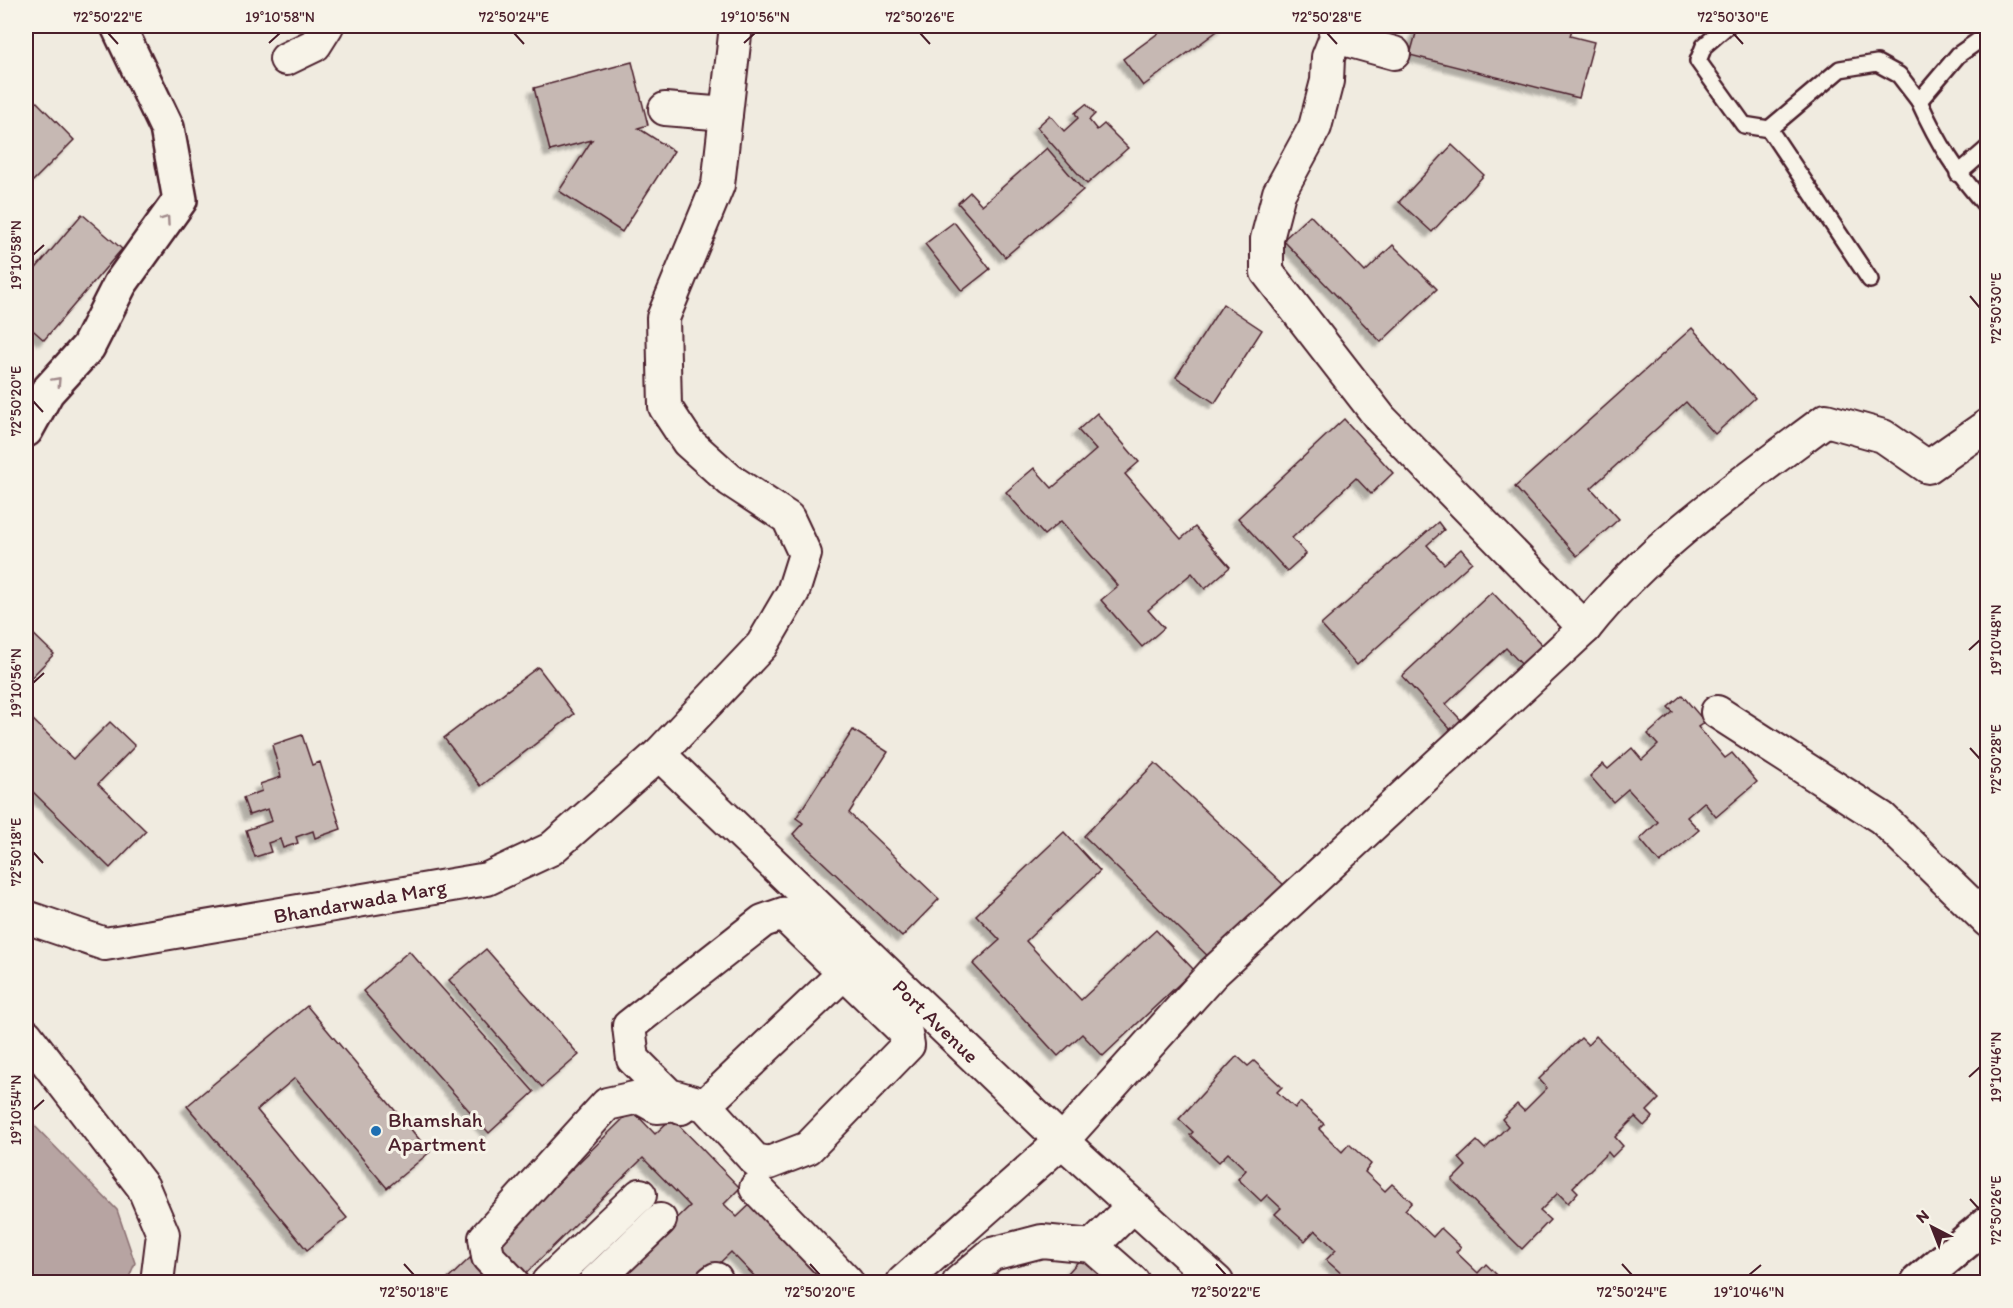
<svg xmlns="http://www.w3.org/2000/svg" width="2013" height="1308" viewBox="0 0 2013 1308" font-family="Itim,sans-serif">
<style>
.water{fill:#b7a4a2;stroke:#8b6f72;stroke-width:1.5}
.building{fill:#c6b8b3;stroke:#4a1f2b;stroke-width:1.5;filter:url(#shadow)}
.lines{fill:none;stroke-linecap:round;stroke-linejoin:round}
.service-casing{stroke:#4a1f2b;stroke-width:20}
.minor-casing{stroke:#4a1f2b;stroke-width:36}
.tertiary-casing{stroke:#4a1f2b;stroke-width:38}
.secondary-casing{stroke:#4a1f2b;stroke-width:38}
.service{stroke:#f7f3e8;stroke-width:15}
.minor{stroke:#f7f3e8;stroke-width:32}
.tertiary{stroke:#f7f3e8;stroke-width:33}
.secondary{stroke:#f7f3e8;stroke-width:33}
.oneway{stroke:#a0898a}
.ticks{fill:none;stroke:#4a1f2b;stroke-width:2}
.poi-dot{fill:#1f6fb2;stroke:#f7f3e8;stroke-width:2}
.labels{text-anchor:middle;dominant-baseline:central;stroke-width:6;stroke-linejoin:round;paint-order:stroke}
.street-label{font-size:21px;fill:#4a1f2b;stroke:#f7f3e8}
.poi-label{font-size:21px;fill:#4a1f2b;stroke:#f7f3e8;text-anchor:start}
.neatline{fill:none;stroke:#4a1f2b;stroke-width:2}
.ticks-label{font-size:15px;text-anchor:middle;fill:#4a1f2b}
</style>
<defs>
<filter id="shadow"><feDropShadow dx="-5.5" dy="5.5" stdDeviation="1.5" flood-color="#0004"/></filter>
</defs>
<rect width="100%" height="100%" fill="#f0ebe0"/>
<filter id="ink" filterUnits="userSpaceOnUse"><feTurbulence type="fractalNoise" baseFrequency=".0167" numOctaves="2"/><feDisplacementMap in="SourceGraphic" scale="12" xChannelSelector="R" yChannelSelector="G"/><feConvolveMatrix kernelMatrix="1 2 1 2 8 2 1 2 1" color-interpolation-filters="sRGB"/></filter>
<g filter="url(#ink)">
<!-- water -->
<path class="water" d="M26,1117L117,1210L135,1263L127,1282H26Z"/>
<!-- building -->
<g class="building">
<path d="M1168,26H1224L1143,86L1123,59Z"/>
<path d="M1418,26H1573L1570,36L1594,42L1579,98L1410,55Z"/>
<path d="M632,62L648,125L638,128L674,151L622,232L559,191L592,140L550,151L534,88Z"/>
<path d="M35,100L74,140L26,188V109Z"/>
<path d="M1086,104L1095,114L1089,120L1097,130L1104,124L1128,148L1087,184L1037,127L1050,115L1064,131L1078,118L1075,113Z"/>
<path d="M1452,145L1484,175L1432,232L1399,202Z"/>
<path d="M1047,148L1083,190L1005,257L958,203L970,192L982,205Z"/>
<path d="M82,214L122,249L44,340L26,324V280Z"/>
<path d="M1310,215L1365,272L1393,245L1437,289L1381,342L1283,240Z"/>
<path d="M954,222L990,269L962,291L925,244Z"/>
<path d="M1223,304L1262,330L1215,403L1176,377Z"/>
<path d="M1692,328L1755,398L1715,434L1686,402L1591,488L1619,519L1577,556L1515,487Z"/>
<path d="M1097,413L1139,462L1125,474L1181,539L1195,527L1230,567L1205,589L1192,573L1148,610L1164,628L1142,647L1101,600L1118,586L1061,521L1044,535L1006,492L1034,468L1052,488L1096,450L1078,430Z"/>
<path d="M1344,419L1393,473L1371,494L1356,478L1292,538L1306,554L1287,571L1238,518Z"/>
<path d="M1438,522L1444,530L1427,545L1444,564L1461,549L1472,562L1357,665L1321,625Z"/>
<path d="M1492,592L1546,649L1525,668L1506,648L1446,704L1461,720L1451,730L1402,676Z"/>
<path d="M26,627L54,654L26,683Z"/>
<path d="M538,667L574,714L481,786L444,738Z"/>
<path d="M1682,695L1705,722L1698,727L1725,758L1732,753L1757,782L1716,817L1704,802L1687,817L1699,830L1660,863L1640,839L1658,822L1628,789L1613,802L1590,776L1603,764L1608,769L1632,748L1642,760L1658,745L1648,734L1673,712L1668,707Z"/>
<path d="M26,713L73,759L110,722L135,746L98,784L146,831L110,868L26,785Z"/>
<path d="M853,730L888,752L849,813L939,899L902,937L793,834L803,823L796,818Z"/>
<path d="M302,735L312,765L320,762L341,829L315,838L313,831L296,837L298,843L283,848L280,839L268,843L271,852L255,857L246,830L272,821L268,809L249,815L243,798L262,791L260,784L281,777L272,745Z"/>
<path d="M1155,763L1286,887L1214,962L1084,836Z"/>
<path d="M1064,832L1100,871L1026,941L1081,1000L1156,930L1194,970L1103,1056L1082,1034L1058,1056L973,964L1000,940L976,915Z"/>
<path d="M486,949L579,1055L542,1087L449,980Z"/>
<path d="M409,951L534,1092L489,1133L363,991Z"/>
<path d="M307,1006L430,1152L387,1188L295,1078L257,1110L347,1218L307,1250L187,1106Z"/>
<path d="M1596,1036L1659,1099L1647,1111L1653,1117L1644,1126L1635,1117L1615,1137L1623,1146L1612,1157L1608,1152L1573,1187L1578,1192L1568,1203L1558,1193L1540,1211L1550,1220L1522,1249L1452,1180L1466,1166L1459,1158L1477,1141L1485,1149L1508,1126L1502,1119L1517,1104L1524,1111L1547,1088L1539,1079L1581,1038L1588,1045Z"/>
<path d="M1237,1056L1248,1066L1254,1061L1282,1087L1277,1092L1295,1108L1300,1102L1324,1124L1319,1129L1342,1152L1349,1144L1371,1164L1365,1172L1385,1191L1392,1184L1412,1202L1405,1210L1433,1237L1441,1228L1461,1247L1456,1252L1478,1273L1486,1264L1504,1282H1363L1358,1278L1351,1282L1326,1260L1336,1250L1315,1230L1305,1241L1275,1214L1281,1208L1267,1195L1261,1201L1238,1179L1246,1170L1228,1153L1219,1162L1190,1135L1193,1132L1179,1119Z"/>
<path d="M632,1110L655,1134L672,1118L740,1188L724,1204L737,1217L757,1198L834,1282H760L731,1252L700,1282H611L690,1206L643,1158L526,1273L497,1243Z"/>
<path d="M1083,1256L1113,1282H1060Z"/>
<path d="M470,1258L493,1282H445Z"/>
<path d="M988,1266L1006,1282H969Z"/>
</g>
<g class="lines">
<defs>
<g id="service">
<path d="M1727,26L1704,46L1698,61L1744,125L1769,129"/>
<path d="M1919,101C1938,143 1957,174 1988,208"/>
<path d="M1958,174L1988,148"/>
<path d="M1870,280L1769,129L1840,69L1877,63L1899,75L1919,101L1958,55L1988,34"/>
</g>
<g id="minor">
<path d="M1334,26L1336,37L1328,57L1327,81L1315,127L1279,193L1267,239V272L1381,419L1585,628"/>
<path d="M1336,37L1394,53"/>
<path d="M286,59L315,45L327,26"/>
<path d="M665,109L726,114"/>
<path d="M1717,712L1882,818L1988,921"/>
<path d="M659,754L1062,1141L1217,1282"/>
<path d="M26,917L105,944L487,879L551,849L659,754L762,645L793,592L805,554L788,518L730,480L688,442L665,407L663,318L718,185L736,26"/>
<path d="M26,1035L143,1187L163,1234L157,1282"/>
<path d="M705,1105L755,1160L769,1163L808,1148L908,1045L906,1033L783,914L763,921L629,1026L633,1059L669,1095L705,1105L843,974L865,953"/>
<path d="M756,1188L847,1282"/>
<path d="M1092,1246L1133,1206"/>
<path d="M512,1282L488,1257L485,1238L607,1104L639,1097L657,1107L678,1105L681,1108"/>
<path d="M548,1282L640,1195"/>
<path d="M595,1282L660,1220"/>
<path d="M712,1282L716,1279"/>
<path d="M903,1282L1062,1141L1213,973L1585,628C1650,546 1743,482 1826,420L1883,436L1928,467L1988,425"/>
<path d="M959,1282L992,1254L1042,1241L1092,1246L1133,1282"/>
</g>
<path id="tertiary" d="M26,430L47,392L88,347L120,284L180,200L167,128L118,26"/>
<path id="secondary" d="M1918,1282L1988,1223"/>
</defs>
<!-- service casing -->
<use href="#service" class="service-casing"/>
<!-- minor casing -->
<use href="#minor" class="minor-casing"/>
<!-- tertiary casing -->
<use href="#tertiary" class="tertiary-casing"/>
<!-- secondary casing -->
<use href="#secondary" class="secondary-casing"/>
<!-- service -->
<use href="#service" class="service"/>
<!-- minor -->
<use href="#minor" class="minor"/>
<!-- tertiary -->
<use href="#tertiary" class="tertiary"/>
<!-- secondary -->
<use href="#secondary" class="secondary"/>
</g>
<!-- one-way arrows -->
<defs><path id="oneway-chevron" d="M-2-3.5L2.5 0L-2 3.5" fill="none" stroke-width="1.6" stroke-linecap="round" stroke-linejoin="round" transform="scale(1.5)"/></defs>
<g class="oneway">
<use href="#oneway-chevron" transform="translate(166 220) rotate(-55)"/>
<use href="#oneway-chevron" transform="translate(57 381) rotate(-47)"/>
</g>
</g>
<!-- ticks -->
<path class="ticks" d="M108,33L118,44M514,33L524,44M920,33L930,44M1327,33L1337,44M1733,33L1743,44M269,43L280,33M744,43L755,33M33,255L44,245M1970,296L1980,308M33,401L43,412M1969,650L1980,640M33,683L44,673M1970,748L1980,759M33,852L43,863M1969,1077L1980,1067M33,1110L44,1100M1970,1199L1980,1210M404,1264L414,1275M810,1264L820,1275M1216,1264L1226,1275M1622,1264L1632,1275M1749,1275L1761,1265"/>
<!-- markers -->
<circle class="poi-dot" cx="376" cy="1131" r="6"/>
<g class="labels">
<!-- street labels -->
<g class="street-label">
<text transform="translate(360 901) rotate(-10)">Bhandarwada Marg</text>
<text transform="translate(936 1021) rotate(44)">Port Avenue</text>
</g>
<!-- poi labels -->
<g class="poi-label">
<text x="388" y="1119">Bhamshah<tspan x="388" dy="24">Apartment</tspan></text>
</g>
</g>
<!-- margin -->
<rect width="2013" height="1308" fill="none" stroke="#f7f3e8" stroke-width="66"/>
<!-- north arrow -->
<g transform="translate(1932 1227) rotate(318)" stroke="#f7f3e8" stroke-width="4.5" paint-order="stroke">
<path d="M0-4.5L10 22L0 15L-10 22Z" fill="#4a1f2b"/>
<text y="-9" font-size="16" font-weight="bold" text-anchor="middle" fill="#4a1f2b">N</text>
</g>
<rect x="33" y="33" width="1947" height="1242" class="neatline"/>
<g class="ticks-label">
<text x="108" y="22">72°50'22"E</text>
<text x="280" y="22">19°10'58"N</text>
<text x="514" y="22">72°50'24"E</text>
<text x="755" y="22">19°10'56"N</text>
<text x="920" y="22">72°50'26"E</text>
<text x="1327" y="22">72°50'28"E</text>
<text x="1733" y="22">72°50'30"E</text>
<text transform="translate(16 255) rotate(-90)" y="5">19°10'58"N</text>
<text transform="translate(1996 308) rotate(-90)" y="5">72°50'30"E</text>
<text transform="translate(16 401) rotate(-90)" y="5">72°50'20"E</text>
<text transform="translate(1996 640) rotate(-90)" y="5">19°10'48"N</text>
<text transform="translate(16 683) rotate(-90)" y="5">19°10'56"N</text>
<text transform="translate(1996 759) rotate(-90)" y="5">72°50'28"E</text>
<text transform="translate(16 852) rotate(-90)" y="5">72°50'18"E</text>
<text transform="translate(1996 1067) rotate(-90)" y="5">19°10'46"N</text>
<text transform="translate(16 1110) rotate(-90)" y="5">19°10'54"N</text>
<text transform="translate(1996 1210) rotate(-90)" y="5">72°50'26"E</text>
<text x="414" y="1297">72°50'18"E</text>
<text x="820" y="1297">72°50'20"E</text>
<text x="1226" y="1297">72°50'22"E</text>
<text x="1632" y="1297">72°50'24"E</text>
<text x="1749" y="1297">19°10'46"N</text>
</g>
</svg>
